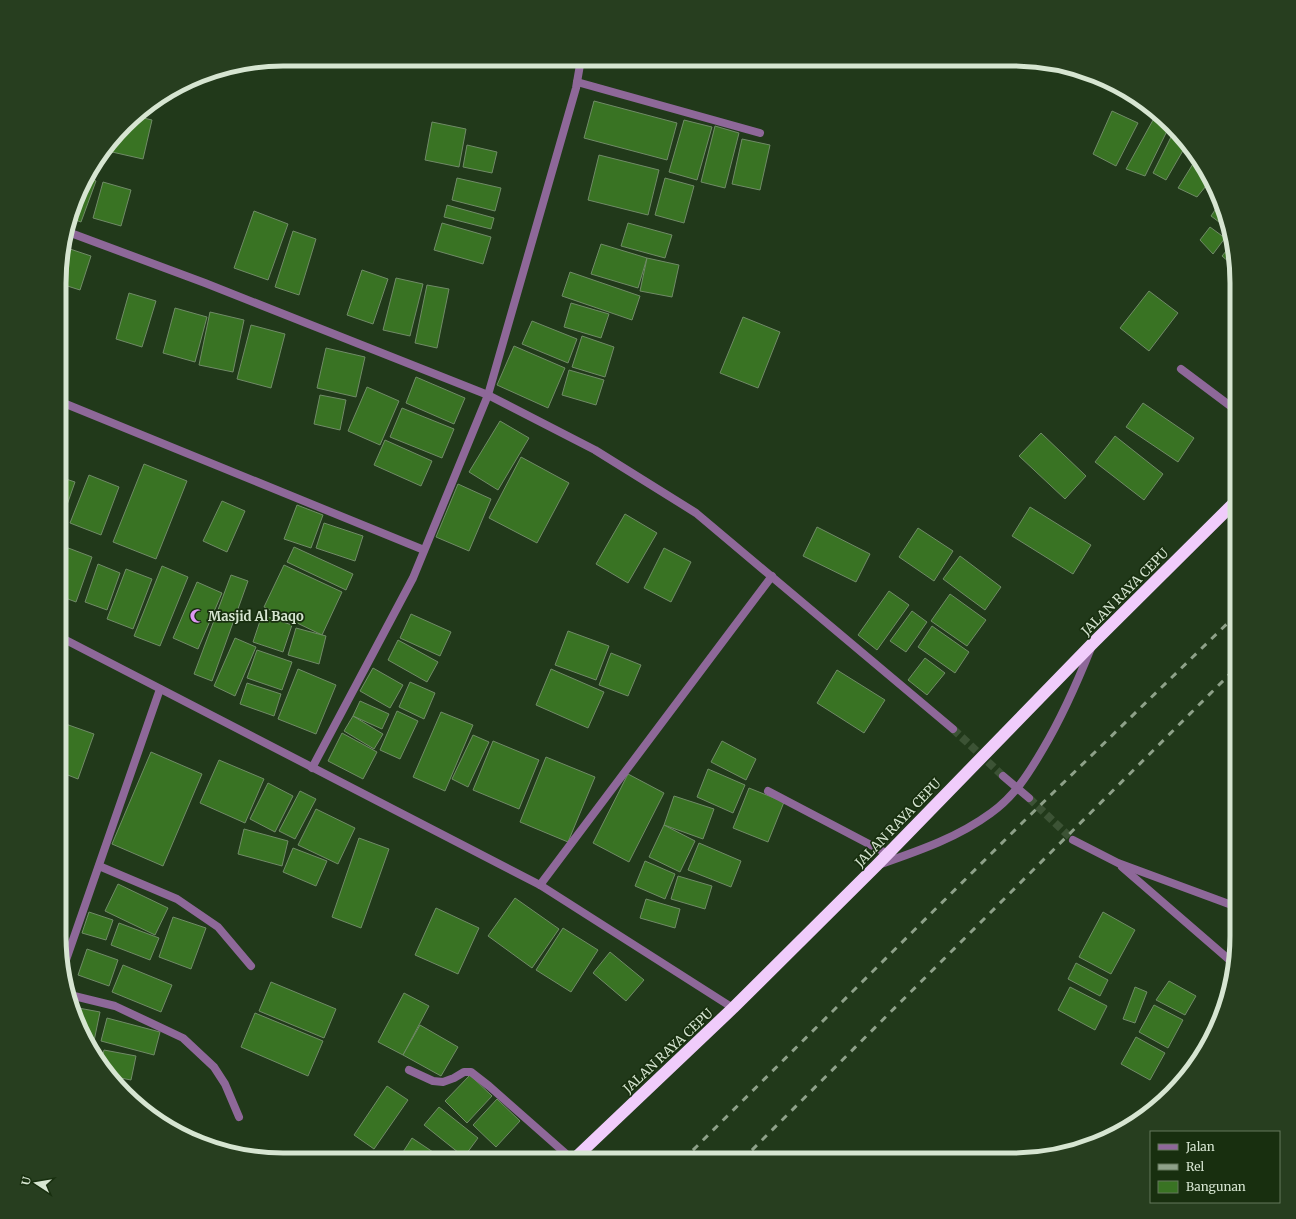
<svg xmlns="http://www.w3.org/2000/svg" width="1296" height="1219" viewBox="0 0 1296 1219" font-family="Merriweather,serif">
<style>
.building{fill:#397323;stroke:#708b67}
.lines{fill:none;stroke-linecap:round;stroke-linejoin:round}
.street-tunnel{stroke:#3c5335;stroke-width:8;stroke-dasharray:8 4;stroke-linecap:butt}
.street{stroke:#8e6899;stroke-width:8}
.highway{stroke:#f0ccfb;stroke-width:12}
.rail{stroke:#8ea189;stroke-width:3;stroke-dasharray:7 7;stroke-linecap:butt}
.labels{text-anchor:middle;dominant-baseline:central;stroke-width:3.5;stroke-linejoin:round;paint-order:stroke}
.street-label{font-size:13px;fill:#d6e5d1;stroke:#182f0f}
.poi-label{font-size:13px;font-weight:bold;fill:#d6e5d1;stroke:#182f0f;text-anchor:start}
.rim{fill:none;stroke:#d6e5d1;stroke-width:5}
</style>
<rect width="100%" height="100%" fill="#21391a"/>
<!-- building -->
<g class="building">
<path d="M594,101L677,123L667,160L584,138Z"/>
<path d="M1112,111L1138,123L1116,166L1093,154Z"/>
<path d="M135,116L152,120L143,159L112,152L115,140Z"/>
<path d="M684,120L712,127L697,180L669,172Z"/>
<path d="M1153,120L1168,129L1145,176L1126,169Z"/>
<path d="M432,122L466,129L459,167L425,160Z"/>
<path d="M715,126L739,133L725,188L701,182Z"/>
<path d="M1171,137L1185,147L1166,180L1153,173Z"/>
<path d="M742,139L770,145L760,190L732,184Z"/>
<path d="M467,145L497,152L492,173L463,167Z"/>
<path d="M104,153L97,174L89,171Z"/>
<path d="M599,155L659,170L648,215L588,200Z"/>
<path d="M1196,159L1210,181L1197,197L1178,188Z"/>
<path d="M87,177L96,181L81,222L73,219Z"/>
<path d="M457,178L501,188L495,211L452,200Z"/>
<path d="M665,178L694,186L684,223L655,215Z"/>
<path d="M103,182L131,190L121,226L93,218Z"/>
<path d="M1221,201L1227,228L1211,216Z"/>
<path d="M447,205L494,218L491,229L444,217Z"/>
<path d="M254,211L288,224L268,280L234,268Z"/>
<path d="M442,223L491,237L483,264L434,250Z"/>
<path d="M628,223L672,235L665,258L621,246Z"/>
<path d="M1210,227L1225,238L1213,254L1200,240Z"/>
<path d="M293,231L316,239L299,295L275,287Z"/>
<path d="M601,244L647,258L638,288L591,274Z"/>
<path d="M1231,245L1236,268L1222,256Z"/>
<path d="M64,247L91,256L80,290L61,284V256Z"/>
<path d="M647,258L679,265L672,297L640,291Z"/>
<path d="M362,270L388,279L373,324L347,315Z"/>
<path d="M570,272L640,296L632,320L562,296Z"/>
<path d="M396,278L423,284L410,336L383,330Z"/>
<path d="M427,285L449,289L437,348L415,343Z"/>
<path d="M1149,291L1178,313L1149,351L1120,328Z"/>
<path d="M129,293L156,301L142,347L116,339Z"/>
<path d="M571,303L609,314L601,338L564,327Z"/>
<path d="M175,308L207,317L195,362L163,353Z"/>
<path d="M210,312L244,320L233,372L199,365Z"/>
<path d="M743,317L780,332L758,388L720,373Z"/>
<path d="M532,321L577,339L568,363L522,344Z"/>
<path d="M251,325L285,334L271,388L237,379Z"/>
<path d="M582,336L614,347L605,377L572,367Z"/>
<path d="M514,346L565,368L548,408L497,385Z"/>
<path d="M326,348L365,357L356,397L317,388Z"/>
<path d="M569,370L604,380L596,405L562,395Z"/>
<path d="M416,377L465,398L454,424L406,403Z"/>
<path d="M367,387L399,401L380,445L348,431Z"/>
<path d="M320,395L346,400L340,430L314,424Z"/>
<path d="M1143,403L1194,438L1178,462L1126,427Z"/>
<path d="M402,408L454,429L442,458L390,437Z"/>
<path d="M500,421L529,438L498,490L469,472Z"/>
<path d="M1041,433L1086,476L1065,499L1019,456Z"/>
<path d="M1115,436L1163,474L1144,500L1095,462Z"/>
<path d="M385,440L432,461L421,486L374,465Z"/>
<path d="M521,457L569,483L537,543L489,518Z"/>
<path d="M144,464L187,481L156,559L113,542Z"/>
<path d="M89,475L119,487L101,535L70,523Z"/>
<path d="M60,477L75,482L60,525Z"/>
<path d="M458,484L491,499L469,551L436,537Z"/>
<path d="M222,501L245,511L227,552L203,541Z"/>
<path d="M297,505L323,515L311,548L284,539Z"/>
<path d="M1030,507L1091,545L1073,574L1012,536Z"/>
<path d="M625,514L657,533L628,583L596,564Z"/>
<path d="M324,523L363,536L355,561L316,548Z"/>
<path d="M817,527L870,554L856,582L803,556Z"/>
<path d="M918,528L953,551L934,581L899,557Z"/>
<path d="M63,546L92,557L76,602L60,596V555Z"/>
<path d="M294,547L353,574L346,590L287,562Z"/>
<path d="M664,548L691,562L671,602L644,588Z"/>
<path d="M960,556L1001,587L985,610L943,579Z"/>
<path d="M98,564L120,573L107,610L85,602Z"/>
<path d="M284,565L342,592L322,635L264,607Z"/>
<path d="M162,566L188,577L160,646L134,636Z"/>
<path d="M126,569L152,579L133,629L107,619Z"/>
<path d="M231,575L248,581L212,681L194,674Z"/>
<path d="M197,582L222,593L198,649L173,638Z"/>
<path d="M889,591L909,605L877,650L858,635Z"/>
<path d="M950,594L986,620L967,646L931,621Z"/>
<path d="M912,611L927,622L906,652L890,641Z"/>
<path d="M411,614L451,632L440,656L400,638Z"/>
<path d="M262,615L292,625L283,652L253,642Z"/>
<path d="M932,626L969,652L955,673L918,647Z"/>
<path d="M296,628L326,636L319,664L288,655Z"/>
<path d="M568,631L609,646L596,680L555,665Z"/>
<path d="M235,638L256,647L235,696L214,686Z"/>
<path d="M398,640L438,662L427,682L388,660Z"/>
<path d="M257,650L292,662L282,690L247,678Z"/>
<path d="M611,653L641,665L628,696L599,685Z"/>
<path d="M925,658L945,673L927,695L908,680Z"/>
<path d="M373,668L403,685L390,708L360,691Z"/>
<path d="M298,669L336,685L316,734L278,719Z"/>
<path d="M551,669L604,692L588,728L536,705Z"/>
<path d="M837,670L885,700L864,733L817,703Z"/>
<path d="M410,682L435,693L424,719L399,707Z"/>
<path d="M247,683L281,694L274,716L240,704Z"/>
<path d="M360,701L389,714L382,729L353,716Z"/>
<path d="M397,711L418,721L400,759L380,750Z"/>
<path d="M441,712L473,725L445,791L413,777Z"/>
<path d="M353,716L383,734L374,749L344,731Z"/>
<path d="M60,722L94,734L78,779L60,772Z"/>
<path d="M342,733L377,752L363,779L328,761Z"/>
<path d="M473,735L489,742L468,787L452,779Z"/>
<path d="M493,741L539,760L519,809L473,790Z"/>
<path d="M722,741L756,759L746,780L711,762Z"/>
<path d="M151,752L202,774L163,866L112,844Z"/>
<path d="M546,757L595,777L568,842L520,822Z"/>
<path d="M219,760L264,779L245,823L200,803Z"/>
<path d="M708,769L745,785L733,813L697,797Z"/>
<path d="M628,774L664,793L629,862L593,843Z"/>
<path d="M268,783L293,796L275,832L250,819Z"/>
<path d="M749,788L784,802L768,842L733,828Z"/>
<path d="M300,791L316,799L295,839L279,831Z"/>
<path d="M674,796L714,809L703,839L664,825Z"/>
<path d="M316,809L355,828L338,864L298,845Z"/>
<path d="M664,825L695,841L680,872L649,857Z"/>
<path d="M244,829L288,841L282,866L238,854Z"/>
<path d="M359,838L389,849L361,928L332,917Z"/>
<path d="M699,843L741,861L731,887L688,870Z"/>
<path d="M293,848L327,861L316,886L283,872Z"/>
<path d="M645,861L675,874L665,899L635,886Z"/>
<path d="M678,876L712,886L705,909L671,899Z"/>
<path d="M118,884L168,908L155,935L105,911Z"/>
<path d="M515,898L559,929L532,968L488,936Z"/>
<path d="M646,899L680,909L675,928L640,918Z"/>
<path d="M436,908L479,928L458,974L415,955Z"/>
<path d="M89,912L113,920L106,940L82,933Z"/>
<path d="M1103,912L1135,930L1111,974L1079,957Z"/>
<path d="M173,917L206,928L191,969L159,957Z"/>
<path d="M119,923L159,938L150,960L111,945Z"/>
<path d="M563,928L598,950L571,992L536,970Z"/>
<path d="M87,949L118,960L109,986L78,975Z"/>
<path d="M610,952L644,980L626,1001L593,973Z"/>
<path d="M1076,963L1108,980L1100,996L1068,979Z"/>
<path d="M123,965L172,985L161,1012L112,992Z"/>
<path d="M1169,981L1196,996L1185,1015L1156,1000Z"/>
<path d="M271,982L336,1009L324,1038L259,1011Z"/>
<path d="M1070,987L1107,1006L1095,1030L1058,1010Z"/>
<path d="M1135,987L1147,992L1135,1023L1123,1019Z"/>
<path d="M404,993L429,1006L403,1055L378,1042Z"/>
<path d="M1154,1005L1183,1020L1168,1048L1139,1032Z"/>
<path d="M73,1007L100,1012L94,1041L88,1040L76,1021Z"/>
<path d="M255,1013L323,1041L308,1076L241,1047Z"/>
<path d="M107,1018L160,1032L154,1055L101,1041Z"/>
<path d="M420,1025L458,1047L441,1076L403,1055Z"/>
<path d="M1136,1037L1165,1053L1150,1080L1121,1064Z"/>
<path d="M104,1050L136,1056L131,1080L110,1076L101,1062Z"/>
<path d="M470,1075L492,1096L467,1123L445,1101Z"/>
<path d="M387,1086L408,1100L374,1149L354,1135Z"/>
<path d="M497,1099L520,1121L496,1147L473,1125Z"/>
<path d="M439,1107L478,1138L464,1157L424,1125Z"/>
<path d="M199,1134L236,1154L226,1152L195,1141Z"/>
<path d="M412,1138L445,1160H398Z"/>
</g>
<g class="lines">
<!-- street-tunnel -->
<g class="street-tunnel">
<path d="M953,729L1003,776"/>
<path d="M1029,798L1073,840"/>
</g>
<!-- street -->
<g class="street">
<path d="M577,82L760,133"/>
<path d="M68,232L205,283L488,395L595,450L696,513L953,729"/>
<path d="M1181,369L1237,411"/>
<path d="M61,402L424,550"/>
<path d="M60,637L540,885L733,1008"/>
<path d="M312,768L413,578L488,395L576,88L581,59"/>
<path d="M1003,776L1029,798"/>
<path d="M768,791L888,854"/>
<path d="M1073,840L1118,863L1237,907"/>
<path d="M878,865C918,851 957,838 991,813C1014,797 1029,773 1043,749C1062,717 1077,683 1091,648"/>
<path d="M99,866L177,899L218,927L251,966"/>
<path d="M1122,867L1233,963"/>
<path d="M540,885L772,576"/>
<path d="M64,970L66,960L160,689"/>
<path d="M70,995L115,1006L183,1038L214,1067L225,1084L239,1117"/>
<path d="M409,1070L433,1081L443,1082L454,1078L464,1072H471L489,1086L573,1160"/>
</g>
<!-- highway -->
<path class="highway" d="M573,1160L733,1008L876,866L1093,643L1237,500"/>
<!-- rail -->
<g class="rail">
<path d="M683,1160L1022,823L1237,614"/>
<path d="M742,1160L1237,667"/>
</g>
</g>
<!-- icons -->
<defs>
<symbol id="mosque-bare" viewBox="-9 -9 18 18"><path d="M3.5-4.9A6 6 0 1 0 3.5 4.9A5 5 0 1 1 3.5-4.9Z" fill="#de98f2" stroke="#182f0f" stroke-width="2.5" paint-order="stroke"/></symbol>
</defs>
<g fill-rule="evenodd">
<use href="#mosque-bare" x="187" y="606" width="20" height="20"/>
</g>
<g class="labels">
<!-- street labels -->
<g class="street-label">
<text transform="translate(1125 592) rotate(-45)">JALAN RAYA CEPU</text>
<text transform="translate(898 823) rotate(-46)">JALAN RAYA CEPU</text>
<text transform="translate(668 1051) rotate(-43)">JALAN RAYA CEPU</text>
</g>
<!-- poi labels -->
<g class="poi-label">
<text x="208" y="616">Masjid Al Baqo</text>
</g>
</g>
<!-- crop -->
<path d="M0 0H1296V1219H0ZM283 66H1013A217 217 0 0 1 1230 283V936A217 217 0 0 1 1013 1153H283A217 217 0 0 1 66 936V283A217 217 0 0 1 283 66Z" fill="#273e1f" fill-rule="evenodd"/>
<path class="rim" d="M283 66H1013A217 217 0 0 1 1230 283V936A217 217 0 0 1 1013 1153H283A217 217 0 0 1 66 936V283A217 217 0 0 1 283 66Z"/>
<!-- legend -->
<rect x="1150" y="1131" width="130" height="72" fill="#182f0f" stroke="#64785d"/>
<rect x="1158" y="1144" width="20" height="6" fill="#8e6899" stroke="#64785d"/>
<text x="1186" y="1151" font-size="12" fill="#d6e5d1">Jalan</text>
<rect x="1158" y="1164" width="20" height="6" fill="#8ea189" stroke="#64785d"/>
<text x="1186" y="1171" font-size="12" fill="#d6e5d1">Rel</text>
<rect x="1158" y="1181" width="20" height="12" fill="#397323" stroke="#64785d"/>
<text x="1186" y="1191" font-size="12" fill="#d6e5d1">Bangunan</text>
<!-- north arrow -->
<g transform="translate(36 1183) rotate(282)" stroke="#182f0f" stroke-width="3" paint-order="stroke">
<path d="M0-3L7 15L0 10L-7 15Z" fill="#d6e5d1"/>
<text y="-6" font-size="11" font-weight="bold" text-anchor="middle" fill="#d6e5d1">U</text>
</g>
</svg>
